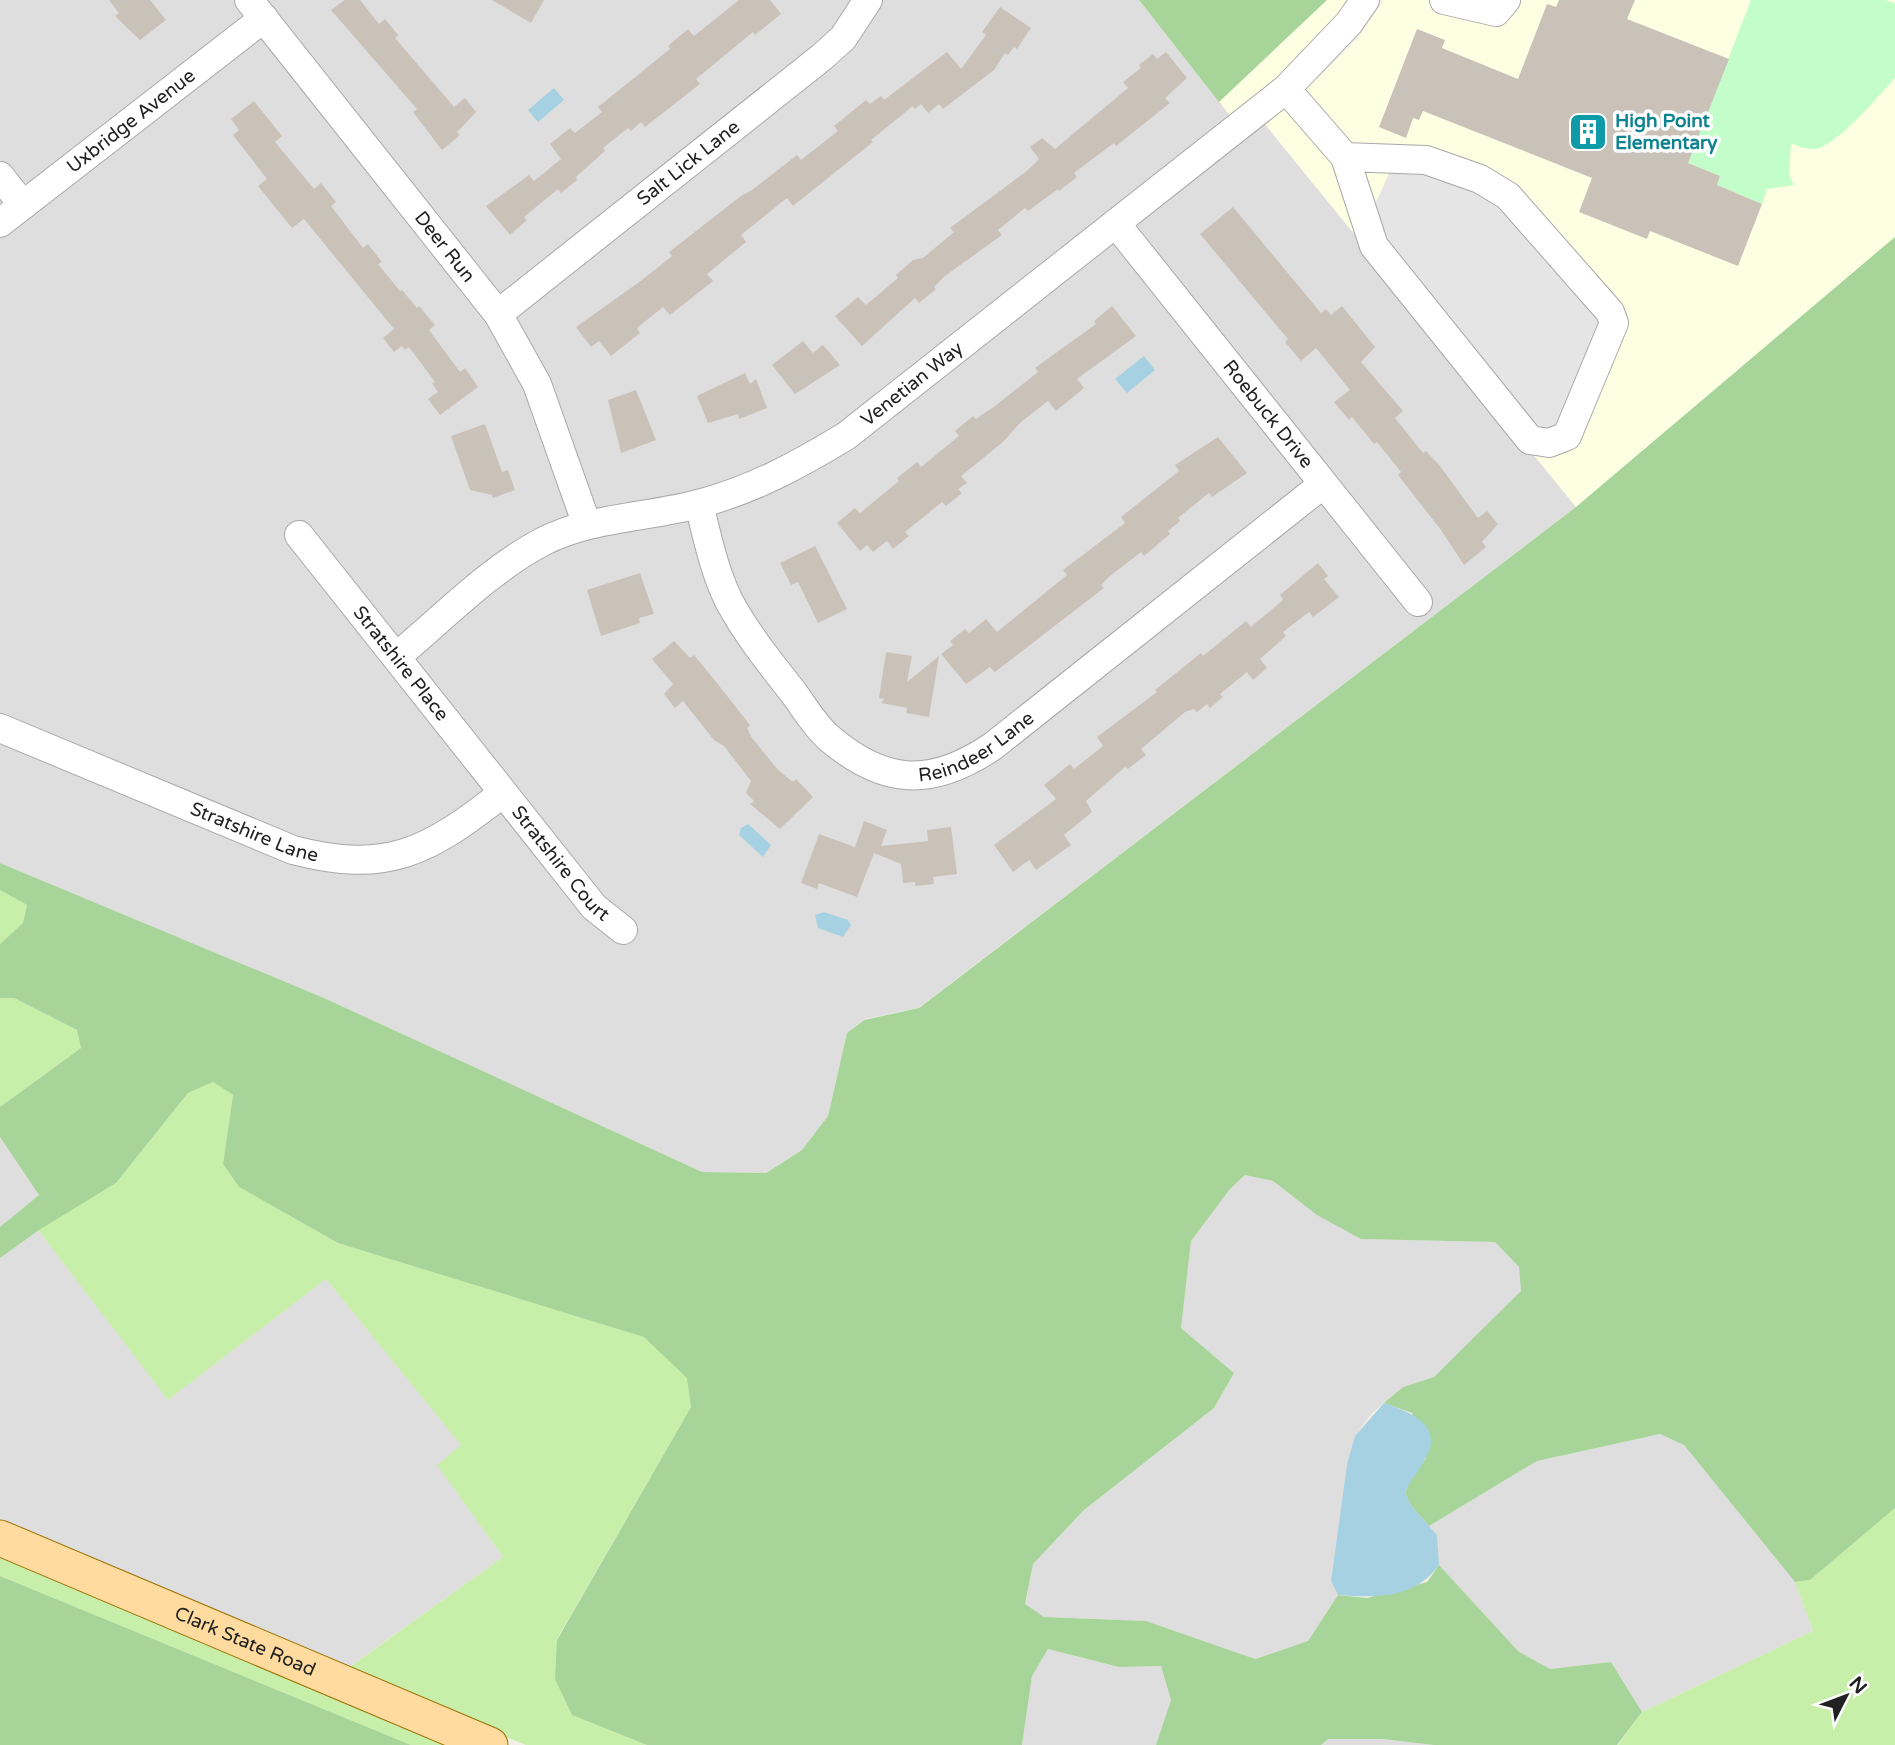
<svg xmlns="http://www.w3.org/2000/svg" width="1895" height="1745" viewBox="0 0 1895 1745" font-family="'Varela Round',sans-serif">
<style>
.residential{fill:#dfdede}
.education{fill:#fdffe3}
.grass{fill:#c8efaa}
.forest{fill:#a7d499}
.park{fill:#c2fdca}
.parking{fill:#e5e5e5}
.water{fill:#a5d1e2}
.building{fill:#cac2b9}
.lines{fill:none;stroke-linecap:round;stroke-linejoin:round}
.minor-casing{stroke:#a8a8a8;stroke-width:30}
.major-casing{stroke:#9e7200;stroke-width:37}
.minor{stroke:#fff;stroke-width:28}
.major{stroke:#ffdb9f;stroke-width:35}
.labels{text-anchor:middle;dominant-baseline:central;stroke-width:7;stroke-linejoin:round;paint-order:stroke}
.street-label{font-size:19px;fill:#212121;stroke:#fff}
.culture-label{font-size:19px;font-weight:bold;fill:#0d838f;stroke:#fff;text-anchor:start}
</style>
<rect width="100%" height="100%" fill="#f2efe7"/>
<!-- residential -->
<g class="residential">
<path d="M0,0H1139L1264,123L1576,507L918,1008L864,1019L847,1033L828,1116L802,1150L765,1173L702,1172L324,998L0,863Z"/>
<path d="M0,1137L39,1195L0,1227Z"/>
<path d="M1245,1175L1273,1181L1317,1214L1361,1239L1495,1242L1519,1267L1522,1291L1434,1377L1403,1387L1372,1413L1355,1436L1347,1464L1331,1581L1338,1595L1308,1641L1254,1659L1146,1621L1044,1617L1025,1605L1033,1564L1084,1510L1214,1408L1234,1373L1181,1328L1191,1241L1230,1189Z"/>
<path d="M38,1230L169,1399L326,1279L462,1445L438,1465L503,1557L321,1687L0,1548V1258Z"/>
<path d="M1660,1434L1684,1445L1795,1582L1813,1631L1642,1712L1611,1662L1550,1669L1518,1651L1439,1565L1437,1535L1429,1526L1537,1461Z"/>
<path d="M1048,1649L1119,1667L1161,1666L1171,1700L1156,1745H1022L1032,1676Z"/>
<path d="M1328,1739H1383L1434,1745H1321Z"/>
</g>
<!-- education -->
<g class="education">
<path d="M1139,0H1365L1239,127Z"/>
<path d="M1384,0H1895V237L1576,507L1264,123L1320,76L1358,38Z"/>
</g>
<!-- grass -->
<g class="grass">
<path d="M0,890L27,905L23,923L0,944Z"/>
<path d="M0,998H14L77,1030L81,1048L0,1107Z"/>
<path d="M213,1082L233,1095L223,1164L239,1187L338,1243L645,1337L688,1378L691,1407L557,1639L572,1715L647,1745H526L344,1671L503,1557L437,1465L461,1445L326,1279L168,1400L38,1230L116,1183L188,1093Z"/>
<path d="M1895,1508V1745H1618L1642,1712L1813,1631L1795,1582L1810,1580Z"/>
<path d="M0,1548L465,1745H411L0,1576Z"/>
</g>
<!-- forest -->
<g class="forest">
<path d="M1139,0H1327L1219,102Z"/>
<path d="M1895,237V1508L1810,1580L1795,1582L1684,1445L1660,1434L1537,1461L1429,1526L1412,1507L1405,1493L1412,1477L1426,1458L1412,1413L1384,1403L1403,1387L1434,1377L1521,1291L1519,1267L1495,1242L1361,1239L1317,1215L1273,1181L1245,1175L1230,1189L1191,1241L1181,1328L1234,1373L1214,1408L1084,1510L1033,1564L1025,1604L1044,1617L1146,1621L1255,1659L1308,1641L1338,1595L1367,1598L1427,1582L1439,1565L1518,1651L1550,1669L1611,1662L1642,1712L1617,1745H1434L1383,1739H1328L1321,1745H1156L1171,1700L1161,1666L1119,1667L1048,1649L1032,1676L1022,1745H647L572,1715L555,1679L557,1640L691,1407L687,1378L644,1337L338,1243L239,1187L223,1164L233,1095L213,1082L188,1093L116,1183L39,1230L0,1258V1227L39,1195L0,1137V1107L81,1048L77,1030L14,998H0V944L23,923L27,905L0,890V863L324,998L702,1172L766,1173L802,1150L828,1116L847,1033L864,1020L919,1008L1576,507Z"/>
<path d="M0,1576L411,1745H0Z"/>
</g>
<!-- park -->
<path class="park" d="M1751,0H1884L1895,3V78C1880,94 1834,150 1813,149C1805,149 1798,146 1791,143L1789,175L1794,185L1767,189L1762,204L1717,185L1720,176L1688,163Z"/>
<!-- parking -->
<path class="parking" d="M1435,148L1509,179L1618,301L1622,337L1588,422L1581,435L1547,452L1359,240L1400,149Z"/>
<!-- water -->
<g class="water">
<path d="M554,88L564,100L538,122L528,110Z"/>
<path d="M1144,356L1155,370L1127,393L1115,379Z"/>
<path d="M748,824L771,845L763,857L739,835L741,828Z"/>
<path d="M824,912L848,920L851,925L843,937L818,928L815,915Z"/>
<path d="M1384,1403C1410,1412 1445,1425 1425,1459C1419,1471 1410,1480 1405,1493L1412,1507L1437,1535L1439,1565C1414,1599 1377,1598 1338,1595L1331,1581L1347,1464L1355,1436Z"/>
</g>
<!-- building -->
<g class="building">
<path d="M109,0H150L166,20L140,40L115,16L119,13Z"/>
<path d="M345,0H360L379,24L385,19L398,35L395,38L454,107L465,98L476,112L457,132L460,135L442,150L413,112L417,109L331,10Z"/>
<path d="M492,0H544L531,23Z"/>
<path d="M739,0H770L781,14L755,35L753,32L696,79L700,84L645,127L641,122L631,131L628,128L603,148L605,151L576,177L577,180L561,193L558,189L524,217L527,220L510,235L486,206L529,175L534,181L561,159L550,144L570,128L575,133L602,112L598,107L670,49L668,46L688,29L694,36Z"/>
<path d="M1559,0H1635L1627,19L1729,59L1688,163L1720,176L1717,185L1762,204L1738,266L1650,231L1647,239L1579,212L1592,178L1423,111L1419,120L1413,118L1406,138L1379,127L1417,29L1445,40L1442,48L1518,79L1547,4L1556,7Z"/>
<path d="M1000,7L1031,28L1017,49L1014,47L1008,55L1005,53L994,70L943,109L939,104L928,113L921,104L915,109L913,106L871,140L873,142L793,206L787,198L741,235L746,242L707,274L713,281L670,315L663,307L637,328L640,333L611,356L599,341L591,347L576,327L642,280L672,256L669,252L741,196L752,190L797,155L801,160L838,131L834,126L866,100L870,104L881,96L884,100L947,52L961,69L986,35L982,32Z"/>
<path d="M1166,52L1187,78L1165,98L1170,103L1116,146L1114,143L1074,173L1077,177L1059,191L1058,189L1028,211L1025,208L998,230L1002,235L945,276L934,287L936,289L919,303L915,298L862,346L835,316L858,297L866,305L898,278L896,275L913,260L923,258L954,232L950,228L1028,170L1039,159L1030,147L1042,138L1055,149L1128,88L1123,82L1141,68L1139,65L1153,54L1157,59Z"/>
<path d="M254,101L282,136L275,142L314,189L321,183L336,202L331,206L363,248L368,244L382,262L378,264L400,291L402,290L417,308L419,306L435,325L429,330L460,372L465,368L478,387L440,415L428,399L438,392L432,383L435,382L409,347L405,350L402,346L394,352L383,338L394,329L304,219L292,228L258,186L267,179L233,135L239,130L231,119Z"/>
<path d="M1233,207L1321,313L1326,309L1331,315L1342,306L1375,347L1361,362L1403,411L1395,418L1423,453L1426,451L1440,466L1478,518L1487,511L1498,524L1482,542L1486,547L1464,565L1441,530L1398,475L1401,472L1377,442L1374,444L1352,417L1349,420L1334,402L1350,390L1316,348L1301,361L1285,342L1288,339L1200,234Z"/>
<path d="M1112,306L1136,336L1077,379L1084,388L1056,411L1048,401L1021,422L1003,442L961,476L967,483L958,489L962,493L946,506L942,502L905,532L909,536L893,549L887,541L873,552L867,545L860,551L837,523L855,508L860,513L899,481L897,478L917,462L921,467L959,436L955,431L973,416L976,419L995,406L1038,372L1035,368L1096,324L1094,321Z"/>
<path d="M803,341L813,353L823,345L840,365L795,394L772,365Z"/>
<path d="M745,373L750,384L756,379L767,408L739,419L738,414L708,423L697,396Z"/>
<path d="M636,390L656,440L621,453L608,400Z"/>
<path d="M485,424L502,472L508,470L515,490L493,498L492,495L470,490L451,436Z"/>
<path d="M1218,437L1247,473L1212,497L1209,493L1178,518L1180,521L1168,531L1170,534L1144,556L1141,552L1110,576L1101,585L1104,588L995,672L990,667L966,684L941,654L953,645L950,641L965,629L969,633L986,619L997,632L1067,575L1063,570L1125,523L1121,517L1179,471L1175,465Z"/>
<path d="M815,546L847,609L818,623L798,582L791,585L780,563Z"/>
<path d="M1318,563L1328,576L1324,579L1339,597L1313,617L1309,612L1283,632L1286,636L1260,659L1267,668L1253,680L1247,672L1220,694L1223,697L1210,708L1207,704L1197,712L1194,709L1185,712L1141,749L1146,755L1128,769L1125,767L1086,801L1092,812L1064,835L1071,845L1036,870L1029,860L1013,872L994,845L1056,799L1044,785L1070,764L1074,769L1103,746L1097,737L1157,692L1155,690L1201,653L1203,656L1246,621L1251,627L1283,600L1280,595Z"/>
<path d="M640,573L654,614L639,618L640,623L601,636L587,590Z"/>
<path d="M674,641L690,658L694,655L717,683L750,725L747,728L752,738L778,770L793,782L796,779L813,797L780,829L750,804L754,801L746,793L751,781L724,746L714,740L683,701L675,708L664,694L673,684L652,659Z"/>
<path d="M886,652L912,656L907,682L939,656L929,717L906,713L907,708L881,703L884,699L879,698Z"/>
<path d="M864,821L887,830L881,846L928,841L927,830L951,827L957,874L933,877L934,884L915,886V882L903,883L901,864L874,853L857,897L819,883L817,889L801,883L819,834L855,847Z"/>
</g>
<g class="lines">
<defs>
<g id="minor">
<path id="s1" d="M249,0L498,314L537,384L587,525"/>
<path d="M1444,0L1496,12L1506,0"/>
<path d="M1286,89L1345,157L1374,246L1530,440L1549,443L1567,436L1614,323L1610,312L1508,196L1480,179L1426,160L1345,157"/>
<path d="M0,176L23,205"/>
<path id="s2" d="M0,223L264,18"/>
<path id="s3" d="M1117,225L1418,602"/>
<path id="s4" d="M498,314L822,57L843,38L868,0"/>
<path id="s5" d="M699,504C707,536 714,571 729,601C746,633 770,663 793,692C804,707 815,726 829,738C885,786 933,787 993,746L1322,485"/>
<path id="s6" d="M299,535L594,907L623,930"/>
<path id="s7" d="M396,657C442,619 489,570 542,542C593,516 648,518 702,503C754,489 800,464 846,436L1286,89L1349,23L1365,0"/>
<path id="s8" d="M0,728L293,850C388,875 429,851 503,793"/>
</g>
<g id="major">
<path id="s9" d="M0,1538L490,1745"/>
</g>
</defs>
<!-- minor casing -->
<use href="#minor" class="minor-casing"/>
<!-- major casing -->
<use href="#major" class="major-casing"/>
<!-- minor -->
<use href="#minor" class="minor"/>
<!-- major -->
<use href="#major" class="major"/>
</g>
<!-- icons -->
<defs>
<symbol id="building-square" viewBox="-11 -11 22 22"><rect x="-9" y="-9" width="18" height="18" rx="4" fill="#0f9aa8" stroke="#fff"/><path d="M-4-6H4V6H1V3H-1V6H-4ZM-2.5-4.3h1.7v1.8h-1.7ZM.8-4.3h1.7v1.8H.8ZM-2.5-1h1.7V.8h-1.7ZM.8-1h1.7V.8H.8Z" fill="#fff"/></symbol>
</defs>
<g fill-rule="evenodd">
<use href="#building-square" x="1566" y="110" width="44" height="44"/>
</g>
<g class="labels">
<!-- street labels -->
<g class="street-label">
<text stroke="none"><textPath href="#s2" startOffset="166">Uxbridge Avenue</textPath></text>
<text stroke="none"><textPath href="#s4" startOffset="243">Salt Lick Lane</textPath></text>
<text stroke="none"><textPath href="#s1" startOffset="315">Deer Run</textPath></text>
<text stroke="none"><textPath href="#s7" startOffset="595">Venetian Way</textPath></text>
<text stroke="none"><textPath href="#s3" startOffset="242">Roebuck Drive</textPath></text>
<text stroke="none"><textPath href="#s6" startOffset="164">Stratshire Place</textPath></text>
<text stroke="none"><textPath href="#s5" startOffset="436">Reindeer Lane</textPath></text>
<text stroke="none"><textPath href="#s8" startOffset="275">Stratshire Lane</textPath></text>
<text stroke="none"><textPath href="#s6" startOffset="420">Stratshire Court</textPath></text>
<text stroke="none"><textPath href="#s9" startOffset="266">Clark State Road</textPath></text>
</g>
<!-- culture labels -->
<g class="culture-label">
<text x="1615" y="121">High Point<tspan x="1615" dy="22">Elementary</tspan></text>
</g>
</g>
<!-- north arrow -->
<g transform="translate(1846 1696) rotate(48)" stroke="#ffffff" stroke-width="5" paint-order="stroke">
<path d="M0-5L12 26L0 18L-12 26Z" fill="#212121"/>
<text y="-10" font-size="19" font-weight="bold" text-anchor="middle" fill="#212121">N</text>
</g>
</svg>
